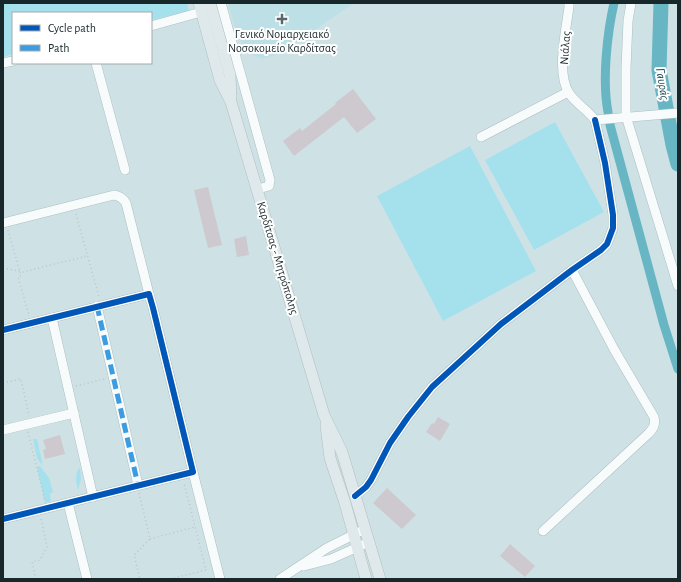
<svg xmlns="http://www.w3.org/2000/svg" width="681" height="582" viewBox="0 0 681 582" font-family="'Alegreya Sans',sans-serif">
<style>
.built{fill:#bde0e7}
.green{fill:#a5e1ed}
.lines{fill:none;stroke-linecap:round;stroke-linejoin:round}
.canal{stroke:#68b6c3;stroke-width:9}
.river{stroke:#68b6c3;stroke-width:15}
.building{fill:#cec8cf}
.minor-casing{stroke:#adbec0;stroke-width:10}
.major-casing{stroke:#b3bdbf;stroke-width:12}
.path{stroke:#bdc3c5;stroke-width:1.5;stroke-dasharray:1 3;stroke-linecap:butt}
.minor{stroke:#f8fbfb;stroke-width:9}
.major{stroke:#dfe9eb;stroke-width:11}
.quiet{stroke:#3b9ce1;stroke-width:5;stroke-dasharray:10 5;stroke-linecap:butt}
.cycleway-casing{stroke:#fff;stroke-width:8}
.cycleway{stroke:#0057b8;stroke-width:6}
.poi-dot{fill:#58686c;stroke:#fff;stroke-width:1.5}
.labels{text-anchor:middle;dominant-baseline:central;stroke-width:4;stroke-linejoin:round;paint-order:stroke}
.poi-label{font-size:12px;fill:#18272a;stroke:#fff}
.street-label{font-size:12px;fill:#18272a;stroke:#fff}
.water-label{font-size:13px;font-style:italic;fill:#204c54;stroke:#fff}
</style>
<rect width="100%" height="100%" fill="#cee2e6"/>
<!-- built -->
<path class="built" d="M228,3H354L282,53L262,59L248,53L237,35Z"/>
<!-- green -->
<g class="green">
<path d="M3,3H187L189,11L151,20V13H13V54L3,57Z"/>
<path d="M555,122L604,212L534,250L485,160Z"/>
<path d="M470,146L536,271L443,321L377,196Z"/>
<path d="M33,439H37L43,466L37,458Z"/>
<path d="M40,466L49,478L53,492L50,494L51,501L45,503L37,467Z"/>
<path d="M80,467L81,479L78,490C76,482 74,474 80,467Z"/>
</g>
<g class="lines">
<!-- canal -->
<g class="canal">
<path d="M608,112C602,81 607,34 614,3"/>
<path d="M610,125L664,325L678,369"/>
</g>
<!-- river -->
<path class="river" d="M661,3L659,70L673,145L678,164"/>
</g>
<!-- building -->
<g class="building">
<path d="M353,89L376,119L357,133L344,117L294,156L283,141L300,128L302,131L336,104L335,103Z"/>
<path d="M208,187L222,245L208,248L194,190Z"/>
<path d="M246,236L249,255L237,257L234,239Z"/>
<path d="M438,417L450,424L440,441L426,432L432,423L434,424Z"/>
<path d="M60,435L65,454L45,459L43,450L46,449L43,440Z"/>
<path d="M387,488L416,515L402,529L373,503Z"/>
<path d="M510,544L535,566L525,577L500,556Z"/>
</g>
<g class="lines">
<defs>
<g id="minor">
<path d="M221,3L270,180L269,186L258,189"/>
<path d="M569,3V7C566,30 556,73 569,93C576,104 587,109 595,120L678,113"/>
<path d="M631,3L628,21L626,68V116L678,286"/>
<path d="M151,26L201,12"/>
<path d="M3,63L13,61"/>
<path d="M96,63L125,170"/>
<path d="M481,137L568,92"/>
<path d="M3,223L114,195C120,196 123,198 126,203L149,294"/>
<path d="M97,306L138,485"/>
<path d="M52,318L93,497"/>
<path d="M3,330L149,294L153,308L193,472L3,519"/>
<path d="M3,430L74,413"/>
<path d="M193,472L220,579"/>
<path d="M355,496L366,487L371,480L390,443L408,417L432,387L501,324L572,270L601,250L607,244L613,228V215L605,163L595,120"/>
<path d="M68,503L87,579"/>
<path d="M543,531L648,434C653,429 656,425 654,417L615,351L572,270"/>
<path d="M304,566L331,559L369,542"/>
<path d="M280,579L327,548L365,529"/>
</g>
<g id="major">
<path d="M199,3L220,80L231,102L324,415L342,452L380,579"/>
<path d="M210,3L230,75L231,98"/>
<path d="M326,425L330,458L345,503L366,579"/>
</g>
</defs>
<!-- minor casing -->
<use href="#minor" class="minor-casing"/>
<!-- major casing -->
<use href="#major" class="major-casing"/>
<!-- path -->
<g class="path">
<path d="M76,214L99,297"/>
<path d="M8,230L21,276L18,277L29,315"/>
<path d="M3,268L23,272L87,256"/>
<path d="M3,383L21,379L29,416"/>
<path d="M76,386L105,379"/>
<path d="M28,432L45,501"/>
<path d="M139,493L150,539L134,555L140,579"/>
<path d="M150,539L194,527"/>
<path d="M36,579L32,562L40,560L47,547L41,518"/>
<path d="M170,579L206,570L184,483"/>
</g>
<!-- minor -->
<use href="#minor" class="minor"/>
<!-- major -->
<use href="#major" class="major"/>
<!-- quiet -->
<path class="quiet" d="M97,306L138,485"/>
<defs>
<g id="cycleway">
<path d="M3,330L149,294L153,308L193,472L3,519"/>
<path d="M355,496L366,487L371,480L390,443L408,417L432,387L501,324L572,270L601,250L607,244L613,228V215L605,163L595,120"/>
</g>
</defs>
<!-- cycleway casing -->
<use href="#cycleway" class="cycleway-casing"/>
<!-- cycleway -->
<use href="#cycleway" class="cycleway"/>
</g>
<!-- markers -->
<path class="poi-dot" d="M280 13h4v4h4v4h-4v4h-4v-4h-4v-4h4z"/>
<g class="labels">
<!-- poi labels -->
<g class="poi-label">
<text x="282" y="34">Γενικό Νομαρχειακό<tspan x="282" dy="14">Νοσοκομείο Καρδίτσας</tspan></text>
</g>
<!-- street labels -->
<g class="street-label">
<text transform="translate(565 48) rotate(-86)">Νιάλας</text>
<text transform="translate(278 258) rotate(73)">Καρδίτσας - Μητρόπολης</text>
</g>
<!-- water labels -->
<g class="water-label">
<text transform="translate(662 84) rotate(81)">Γαυράς</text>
</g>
</g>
<!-- border -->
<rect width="681" height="582" fill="none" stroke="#18272a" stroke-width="8"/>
<!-- legend -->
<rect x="12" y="12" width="140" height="52" fill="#ffffff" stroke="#a3a9aa"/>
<rect x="20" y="25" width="20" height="6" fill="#0057b8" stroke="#a3a9aa"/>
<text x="48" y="32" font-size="12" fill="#18272a">Cycle path</text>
<rect x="20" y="45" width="20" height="6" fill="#3b9ce1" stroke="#a3a9aa"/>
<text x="48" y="52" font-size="12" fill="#18272a">Path</text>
</svg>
